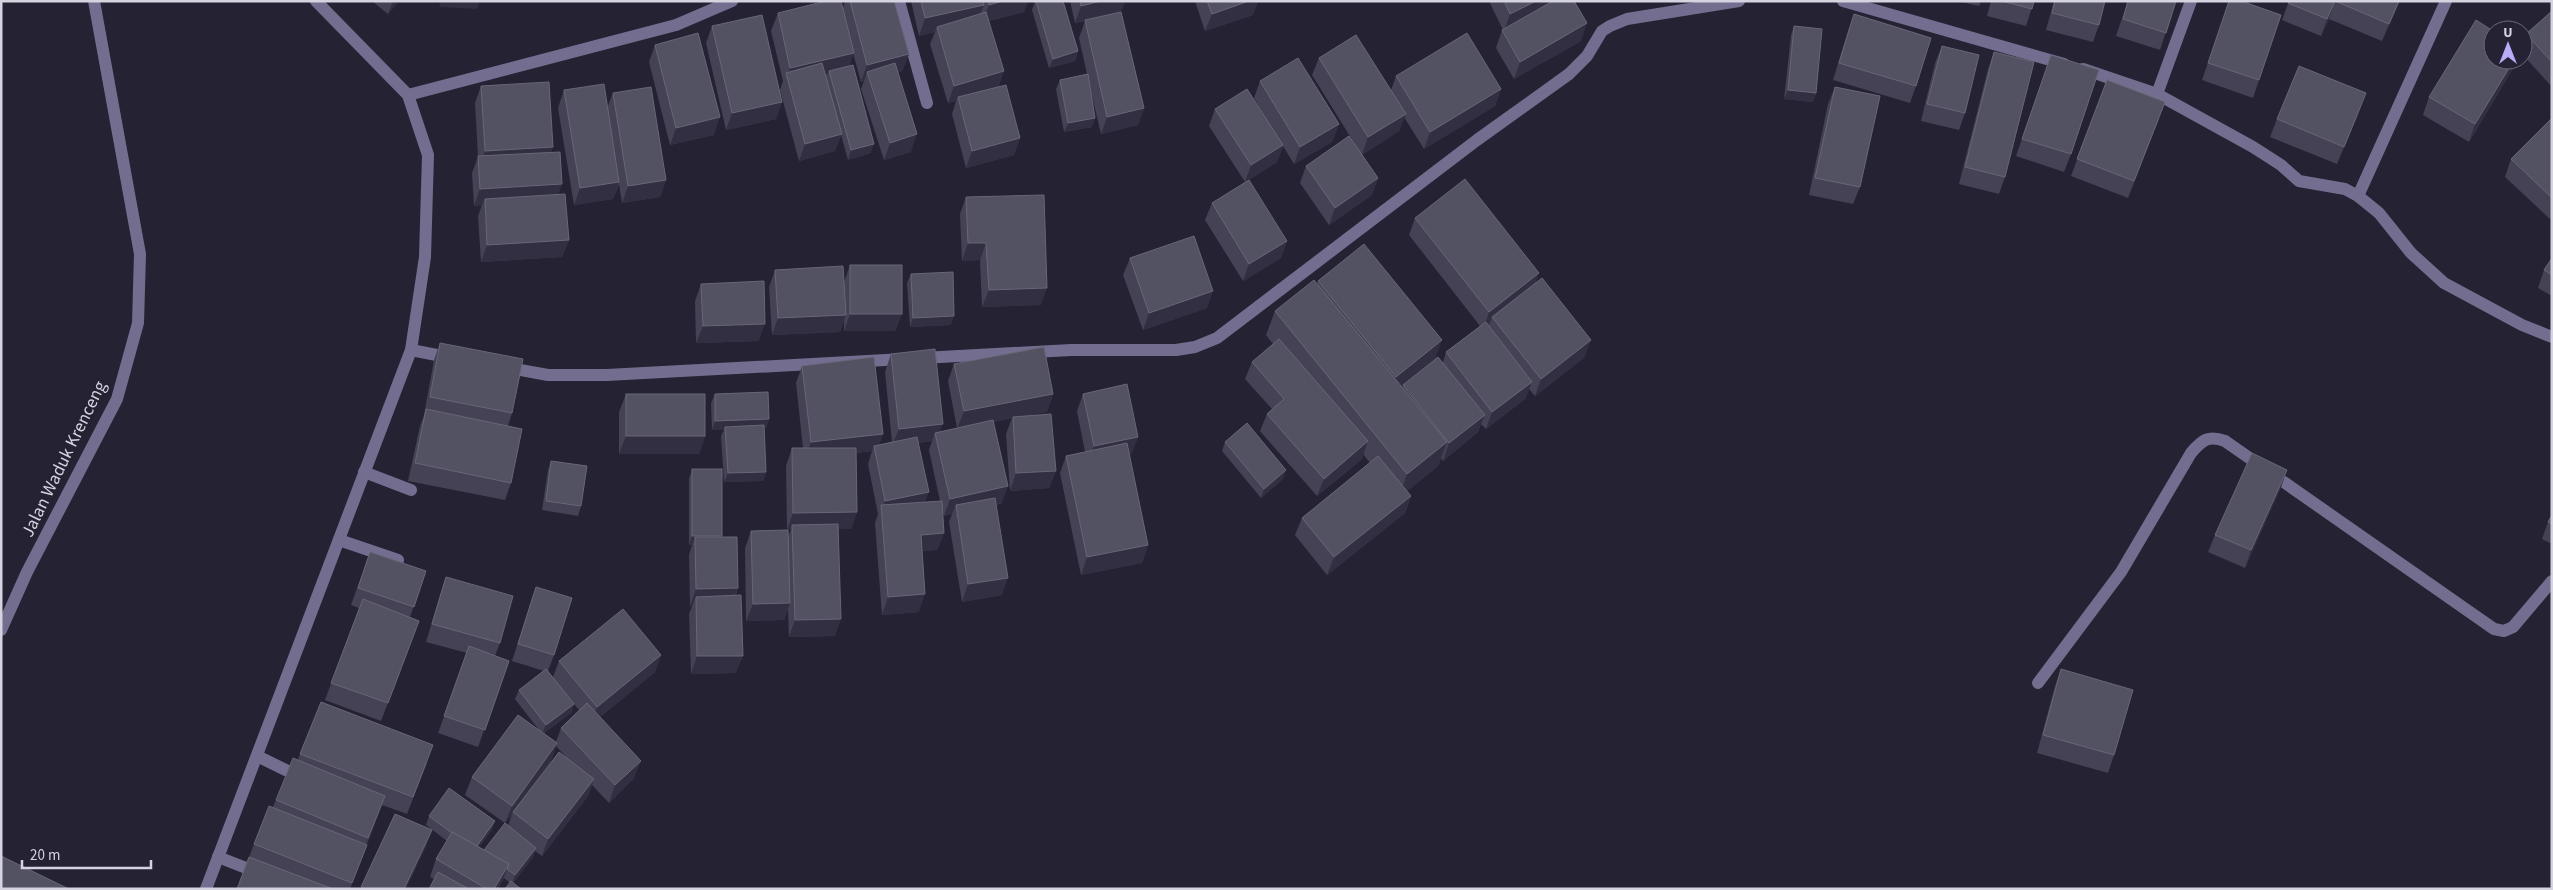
<svg xmlns="http://www.w3.org/2000/svg" width="2553" height="890" viewBox="0 0 2553 890" font-family="'Source Sans 3',sans-serif">
<style>
.lines{fill:none;stroke-linecap:round;stroke-linejoin:round}
.minor{stroke:#736e8f;stroke-width:12}
.wall{fill:#444254;fill-rule:evenodd}
.shaded-wall{fill:#312f41}
.building{fill:#535263;stroke:#686677}
.labels{text-anchor:middle;dominant-baseline:central;stroke-width:5;stroke-linejoin:round;paint-order:stroke}
.street-label{font-size:18px;fill:#d4d3df;stroke:#252234}
</style>
<rect width="100%" height="100%" fill="#252234"/>
<g class="lines">
<!-- minor -->
<g class="minor">
<path d="M899,1L927,103"/>
<path d="M1843,1L2064,64"/>
<path d="M2083,69L2157,94L2253,147L2281,165L2299,181L2345,189L2358,196L2379,213L2411,253L2444,283L2522,325L2552,337"/>
<path d="M2157,94L2191,1"/>
<path d="M408,95L676,25L732,1"/>
<path d="M2358,196L2446,1"/>
<path d="M411,350L452,358"/>
<path d="M504,367L548,375H607L1071,350H1176L1195,347L1217,338L1477,140L1569,74L1587,56L1602,31L1610,26L1627,19L1739,1"/>
<path d="M364,472L411,490"/>
<path d="M339,540L398,560"/>
<path d="M1,630L27,572L117,399L138,323L140,254L94,1"/>
<path d="M2038,683L2121,572L2191,453C2202,440 2208,435 2225,441L2494,629L2504,631L2513,627L2552,581"/>
<path d="M257,756L294,774"/>
<path d="M218,857L259,873"/>
<path d="M206,889L411,350L425,257L428,155L408,95L316,1"/>
</g>
</g>
<!-- wall -->
<g class="wall">
<path d="M372,1H399L388,14Z"/>
<path d="M845,1H894L909,54L902,71L898,72L911,152L884,160L861,89L864,81L861,82L853,53L849,66L871,153L848,160L841,135L835,151L799,161L780,90L783,81L771,31L778,13L843,8Z"/>
<path d="M911,1H1028L1024,12L988,21L1004,71L998,87L1020,138L1014,155L966,168L952,114L956,101L948,103L930,44L935,32L919,36Z"/>
<path d="M1035,1L1078,51L1075,61L1049,68L1032,10Z"/>
<path d="M1070,1H1125L1121,12L1144,108L1138,125L1101,134L1090,87L1092,127L1064,132L1056,89L1060,80L1087,74L1079,38L1085,21L1075,23Z"/>
<path d="M1195,1H1258L1253,15L1205,31Z"/>
<path d="M1489,1H1574L1581,41L1514,79L1496,48L1502,30H1503Z"/>
<path d="M1957,1H1981L1979,6Z"/>
<path d="M1991,1H2034L2026,26L1987,16Z"/>
<path d="M2054,1H2105L2099,25L2093,42L2046,30Z"/>
<path d="M2128,1H2176L2160,50L2116,36Z"/>
<path d="M2229,1L2259,80L2253,98L2202,80Z"/>
<path d="M2289,1H2400L2382,41L2329,19L2321,36L2282,20Z"/>
<path d="M2552,11V87L2523,55V43L2526,34Z"/>
<path d="M1854,14L1916,86L1910,103L1833,80L1848,31Z"/>
<path d="M712,26L782,102L776,119L726,130L706,43Z"/>
<path d="M1794,26L1816,93L1813,102L1784,99L1791,35Z"/>
<path d="M655,45L714,135L670,145L649,62Z"/>
<path d="M1942,46L1965,113L1959,130L1921,121L1935,63Z"/>
<path d="M1994,52L2005,177L1999,194L1959,184L1988,69Z"/>
<path d="M2051,55L2071,154L2064,172L2016,156Z"/>
<path d="M1319,58L1391,90L1396,76L1501,89L1495,106L1424,149L1404,117L1399,131L1362,155L1378,178L1372,195L1329,225L1300,183L1306,166L1361,154L1312,75Z"/>
<path d="M2515,65L2469,142L2423,115L2429,97Z"/>
<path d="M2107,80L2159,119L2128,198L2071,176Z"/>
<path d="M1260,81L1339,124L1332,142L1294,164L1283,146L1277,162L1245,182L1209,126L1215,109L1265,117L1254,98Z"/>
<path d="M481,86L551,152L559,194L569,240L562,257L481,262L478,216L482,205L474,206L472,173L478,157L475,103Z"/>
<path d="M1835,87L1860,187L1853,204L1809,195L1828,104Z"/>
<path d="M564,90L607,108L613,93L666,180L660,197L622,203L619,184L613,199L574,205L558,108Z"/>
<path d="M2360,110L2337,164L2270,137L2277,119Z"/>
<path d="M2552,118V217L2550,219L2505,177L2511,159Z"/>
<path d="M966,197L1041,305L982,307L980,260L962,261L960,214Z"/>
<path d="M1212,203L1287,241L1281,258L1243,281L1205,220Z"/>
<path d="M1415,218L1536,282L1585,357L1535,396L1529,389L1525,399L1486,429L1481,424L1478,432L1443,461L1441,458L1438,466L1407,491L1411,496L1405,513L1327,575L1295,535L1302,518L1370,463L1363,454L1362,459L1317,496L1260,431L1267,414L1272,409L1245,379L1252,362L1273,344L1266,335L1275,311L1317,284L1318,281L1436,357L1401,386L1402,387L1403,385L1443,362L1446,352L1480,326L1409,235Z"/>
<path d="M1130,258L1207,308L1143,330L1123,275Z"/>
<path d="M2552,258V296L2538,288L2544,270Z"/>
<path d="M850,265L902,314L895,331H844V320L840,332L772,335L769,287L775,270L844,282Z"/>
<path d="M911,274L951,325L910,327L907,283Z"/>
<path d="M701,284L759,341L696,343L695,301Z"/>
<path d="M440,343L512,413L508,426L511,483L505,500L408,481L420,426L424,415L434,360Z"/>
<path d="M891,354L940,432L957,428L948,381L954,364L1053,394L1047,412L1021,416L1056,471L1049,488L1010,491L1006,434L1012,418L993,422L1002,503L996,505L1002,595L962,602L949,522L952,514L944,516L942,508L944,533L937,550L922,551L919,612L882,615L875,523L878,514L868,464L872,451L856,453L857,512L851,529H838L835,636L789,637L788,609L784,620L746,621L745,548L751,531L788,537L791,530H787L786,466L792,448H803L796,383L802,366L883,434L879,445L892,442L885,372ZM932,441L929,450L940,501L925,502L918,443Z"/>
<path d="M626,394L705,436L699,454H619V412Z"/>
<path d="M715,394L769,419L766,428H764L766,472L763,481L724,482L721,436L724,430H712L711,403Z"/>
<path d="M1083,394L1138,437L1131,454L1129,455L1148,545L1142,563L1081,575L1060,473L1066,456L1085,452L1077,411Z"/>
<path d="M1225,442L1283,479L1261,498L1222,451Z"/>
<path d="M551,461L581,506L578,516L542,510L548,470Z"/>
<path d="M692,469L721,537L738,588L736,595V673L691,674L689,614L692,606H690L689,555L692,545H689V479Z"/>
<path d="M2287,470L2281,487L2245,568L2208,552L2215,535Z"/>
<path d="M2552,515V544L2542,539L2548,522Z"/>
<path d="M370,552L426,571L410,617L419,621L381,721L325,700L359,608L351,605Z"/>
<path d="M446,577L500,643L495,656L509,661L478,747L438,733L467,653L426,642L440,595Z"/>
<path d="M536,587L554,655L548,671L553,677L559,661L661,655L655,672L600,717L634,778L609,803L592,785L588,796L542,856L535,851L533,857L513,883H510L504,878L498,889H429L434,879L430,877L436,859L447,841L426,825L429,816L492,830L479,847L484,850L508,826L512,814L505,823L465,795L472,777L539,730L515,699L519,690L544,671L512,661L530,604ZM574,704L579,710L561,728L556,742L544,733L571,713ZM556,746L566,757L525,796L551,761Z"/>
<path d="M2061,669L2114,755L2108,773L2037,753L2055,686Z"/>
<path d="M321,702L427,763L407,814L382,805L350,889H237L254,844L273,807L276,800L298,759Z"/>
</g>
<!-- shaded-wall -->
<g class="shaded-wall">
<path d="M393,1H399L388,14Z"/>
<path d="M441,1H480L477,9L439,7Z"/>
<path d="M545,1H576V2Z"/>
<path d="M1003,1H1028L1024,12L982,22L989,5Z"/>
<path d="M1101,1H1125L1121,13L1075,23L1081,6Z"/>
<path d="M1249,1H1258L1253,15L1205,31L1212,14Z"/>
<path d="M1536,1H1563L1504,31L1510,14Z"/>
<path d="M2335,1L2329,19L2321,36L2327,19Z"/>
<path d="M2399,1H2400L2382,41L2389,24Z"/>
<path d="M984,5L977,22L937,27L935,32L919,36L925,18Z"/>
<path d="M1587,23L1581,41L1514,79L1520,62Z"/>
<path d="M1078,51L1075,61L1049,68L1053,59Z"/>
<path d="M854,53L848,70L829,71L828,74L789,84L787,77L790,68Z"/>
<path d="M909,54L902,71L870,80L867,72L864,81L861,82L867,65Z"/>
<path d="M2514,60H2517L2515,65L2469,142L2475,124Z"/>
<path d="M1004,71L997,88L958,97L956,101L948,103L954,86Z"/>
<path d="M1501,89L1495,106L1424,149L1430,132Z"/>
<path d="M1788,90L1816,93L1813,102L1784,99Z"/>
<path d="M2366,93L2360,110L2337,164L2344,147Z"/>
<path d="M782,102L776,119L726,130L732,113Z"/>
<path d="M1144,108L1138,125L1101,134L1107,117Z"/>
<path d="M1406,114L1399,131L1362,155L1368,137Z"/>
<path d="M720,117L714,135L670,145L676,128Z"/>
<path d="M1095,118L1092,127L1064,132L1068,123Z"/>
<path d="M1339,124L1332,142L1294,164L1300,147Z"/>
<path d="M842,134L835,151L799,161L805,144Z"/>
<path d="M917,134L911,152L884,160L890,143Z"/>
<path d="M1020,138L1014,155L966,168L972,151Z"/>
<path d="M874,144L871,153L848,160L851,150Z"/>
<path d="M1283,145L1277,162L1245,182L1251,165Z"/>
<path d="M553,147L547,164L479,167L485,151Z"/>
<path d="M1378,178L1372,195L1329,225L1335,208Z"/>
<path d="M666,180L660,197L622,203L628,186Z"/>
<path d="M619,182L613,199L574,205L580,188Z"/>
<path d="M562,184L556,202L485,199L482,205L474,206L480,189Z"/>
<path d="M569,240L562,257L481,262L487,245Z"/>
<path d="M1287,241L1281,258L1243,281L1249,264Z"/>
<path d="M968,243H986L980,260L962,261Z"/>
<path d="M1539,273L1533,291L1492,317L1489,325L1483,330L1489,312Z"/>
<path d="M1047,288L1041,305L982,307L989,290Z"/>
<path d="M1213,291L1207,308L1143,330L1149,313Z"/>
<path d="M850,314H902L895,331H844Z"/>
<path d="M846,315L840,332L772,335L778,318Z"/>
<path d="M954,316L951,325L910,327L913,318Z"/>
<path d="M765,324L759,341L696,343L703,326Z"/>
<path d="M1442,340L1436,357L1390,395L1396,377Z"/>
<path d="M1591,340L1585,357L1535,396L1541,379Z"/>
<path d="M1532,382L1525,399L1486,429L1492,412Z"/>
<path d="M1053,394L1047,412L957,429L964,411Z"/>
<path d="M1485,415L1478,432L1443,461L1449,443Z"/>
<path d="M769,419L766,428L725,430V427L724,430H712L715,421Z"/>
<path d="M943,424L937,440L935,433L932,441L892,446L899,429Z"/>
<path d="M883,434L877,451L874,446L872,451L805,459L811,442Z"/>
<path d="M626,436H705L699,454H619Z"/>
<path d="M1138,437L1131,454L1088,464L1094,446Z"/>
<path d="M1368,441L1362,459L1317,496L1324,479Z"/>
<path d="M1447,442L1438,466L1399,498L1407,474Z"/>
<path d="M1286,470L1283,479L1261,498L1264,489Z"/>
<path d="M2287,470L2281,487L2245,568L2251,550Z"/>
<path d="M1056,471L1049,488L1010,491L1016,473Z"/>
<path d="M766,472L763,481L724,482L728,473Z"/>
<path d="M1008,486L1002,503L957,513L956,505L952,514L944,516L950,499Z"/>
<path d="M929,492L922,509L881,512L885,501Z"/>
<path d="M1411,496L1405,513L1327,575L1334,557Z"/>
<path d="M857,512L851,529L793,530L792,525L791,530H787L793,513Z"/>
<path d="M944,533L937,550L915,552L921,535Z"/>
<path d="M692,536H722L718,545L695,537L692,545H689Z"/>
<path d="M1148,545L1142,563L1081,575L1087,557Z"/>
<path d="M1008,578L1002,595L962,602L968,584Z"/>
<path d="M738,588L732,605L696,597L692,606H690L696,589Z"/>
<path d="M925,594L919,612L882,615L888,597Z"/>
<path d="M790,603L784,620L746,621L753,604Z"/>
<path d="M841,619L835,636L789,637L795,620Z"/>
<path d="M661,655L655,672L591,724L597,707Z"/>
<path d="M697,656H743L736,673L691,674Z"/>
<path d="M574,704L571,713L542,734L546,725Z"/>
<path d="M557,743L551,761L505,823L512,806Z"/>
<path d="M641,761L634,778L609,803L615,785Z"/>
<path d="M594,779L588,796L542,856L548,839Z"/>
<path d="M385,796L379,813L362,855L368,838Z"/>
<path d="M495,821L492,830L471,858L474,849Z"/>
<path d="M432,830L426,847L406,889H404Z"/>
<path d="M536,848L533,857L512,884L515,875Z"/>
<path d="M509,864L502,882L498,889H494Z"/>
</g>
<!-- building -->
<g class="building">
<path d="M826,1H841L854,53L790,68L778,13Z"/>
<path d="M850,1H894L909,54L867,65Z"/>
<path d="M921,1H983L984,5L925,18Z"/>
<path d="M988,1H1003L989,5Z"/>
<path d="M1036,1H1063L1078,51L1053,59Z"/>
<path d="M1080,1H1101L1081,6Z"/>
<path d="M1207,1H1249L1212,14Z"/>
<path d="M1504,1H1536L1510,14Z"/>
<path d="M1553,1H1574L1587,23L1520,62L1502,30Z"/>
<path d="M2002,1H2034L2032,9Z"/>
<path d="M2055,1H2105L2099,25L2052,13Z"/>
<path d="M2128,1H2176L2166,33L2123,19Z"/>
<path d="M2229,1H2241L2281,15L2259,80L2208,63Z"/>
<path d="M2289,1H2399L2389,24L2335,1L2327,19L2288,3Z"/>
<path d="M2552,11V62L2526,34Z"/>
<path d="M986,12L1004,71L954,86L937,27Z"/>
<path d="M1121,12L1144,108L1107,117L1085,20Z"/>
<path d="M1854,14L1931,38L1916,86L1839,63Z"/>
<path d="M762,15L782,102L732,113L712,26Z"/>
<path d="M2476,20L2493,31V60H2514L2475,124L2429,97Z"/>
<path d="M1794,26L1822,29L1816,93L1788,90Z"/>
<path d="M698,33L720,117L676,128L655,45Z"/>
<path d="M1467,33L1501,89L1430,132L1396,76Z"/>
<path d="M1356,35L1406,114L1368,137L1319,58Z"/>
<path d="M1942,46L1979,55L1965,113L1927,104Z"/>
<path d="M1994,52L2034,62L2005,177L1965,167Z"/>
<path d="M2051,55L2099,70L2071,154L2022,139Z"/>
<path d="M1298,58L1339,124L1300,147L1260,81Z"/>
<path d="M822,63L842,134L805,144L786,73Z"/>
<path d="M895,63L917,134L890,143L867,72Z"/>
<path d="M853,65L874,144L851,150L829,71Z"/>
<path d="M2299,66L2366,93L2344,147L2277,119Z"/>
<path d="M1088,74L1095,118L1068,123L1060,80Z"/>
<path d="M2107,80L2165,102L2134,181L2077,159Z"/>
<path d="M549,82L553,147L485,151L481,86Z"/>
<path d="M604,84L619,182L580,188L564,90Z"/>
<path d="M1006,85L1020,138L972,151L958,97Z"/>
<path d="M651,87L666,180L628,186L613,93Z"/>
<path d="M1835,87L1880,96L1860,187L1815,178Z"/>
<path d="M1247,89L1283,145L1251,165L1215,109Z"/>
<path d="M2552,118V198L2511,159Z"/>
<path d="M1349,136L1378,178L1335,208L1306,166Z"/>
<path d="M560,152L562,184L480,189L478,156Z"/>
<path d="M1465,179L1539,273L1489,312L1415,218Z"/>
<path d="M1249,180L1287,241L1249,264L1212,203Z"/>
<path d="M565,194L569,240L487,245L485,199Z"/>
<path d="M1044,195L1047,288L989,290L986,243H968L966,197Z"/>
<path d="M1194,236L1213,291L1149,313L1130,258Z"/>
<path d="M1364,244L1442,340L1396,377L1318,281Z"/>
<path d="M2552,258V275L2544,270Z"/>
<rect x="850" y="265" width="52" height="49"/>
<path d="M843,266L846,315L778,318L775,270Z"/>
<path d="M953,272L954,316L913,318L911,274Z"/>
<path d="M1542,278L1591,340L1541,379L1492,317Z"/>
<path d="M1314,280L1447,442L1407,474L1275,311Z"/>
<path d="M764,281L765,324L703,326L701,284Z"/>
<path d="M1486,322L1532,382L1492,412L1446,352Z"/>
<path d="M1279,339L1368,441L1324,479L1267,414L1284,399L1252,362Z"/>
<path d="M440,343L523,359L512,413L430,397Z"/>
<path d="M1044,347L1053,394L964,411L954,364Z"/>
<path d="M935,349L943,424L899,429L891,354Z"/>
<path d="M874,357L883,434L811,442L802,366Z"/>
<path d="M1438,357L1485,415L1449,443L1403,385Z"/>
<path d="M1127,384L1138,437L1094,446L1083,394Z"/>
<path d="M768,392L769,419L715,421V394Z"/>
<rect x="626" y="394" width="79" height="42"/>
<path d="M426,409L522,429L511,483L415,463Z"/>
<path d="M1051,414L1056,471L1016,473L1013,417Z"/>
<path d="M993,420L1008,486L950,499L935,433Z"/>
<path d="M1247,423L1286,470L1264,489L1225,442Z"/>
<path d="M764,425L766,472L728,473L725,427Z"/>
<path d="M917,437L929,492L885,501L874,446Z"/>
<path d="M1127,443L1148,545L1087,557L1066,456Z"/>
<path d="M792,448H856L857,512L793,513Z"/>
<path d="M2252,453L2287,470L2251,550L2215,535Z"/>
<path d="M1378,456L1411,496L1334,557L1302,518Z"/>
<path d="M551,461L587,466L581,506L546,501Z"/>
<rect x="692" y="469" width="30" height="67"/>
<path d="M995,498L1008,578L968,584L956,505Z"/>
<path d="M942,501L944,533L921,535L925,594L888,597L881,505Z"/>
<path d="M2552,515V524L2548,522Z"/>
<path d="M838,524L841,619L795,620L792,525Z"/>
<path d="M788,530L790,603L753,604L751,531Z"/>
<path d="M695,537H737L738,588L696,589Z"/>
<path d="M370,552L426,571L414,607L358,588Z"/>
<path d="M446,577L513,596L500,643L432,624Z"/>
<path d="M536,587L572,598L554,655L518,644Z"/>
<path d="M741,595L743,656H697L696,597Z"/>
<path d="M363,599L419,621L388,703L331,683Z"/>
<path d="M623,609L661,655L597,707L559,661Z"/>
<path d="M469,646L509,661L485,730L444,716Z"/>
<path d="M546,669L574,704L546,725L519,690Z"/>
<path d="M2061,669L2133,690L2114,755L2043,735Z"/>
<path d="M321,702L433,745L413,797L300,754Z"/>
<path d="M587,703L641,761L615,785L561,728Z"/>
<path d="M518,715L557,743L512,806L472,777Z"/>
<path d="M559,752L594,779L548,839L513,812Z"/>
<path d="M293,758L385,796L368,838L276,800Z"/>
<path d="M449,788L495,821L477,846L452,832V833L429,816Z"/>
<path d="M269,806L367,845L352,883L254,844Z"/>
<path d="M395,814L432,830L404,889H365L361,887Z"/>
<path d="M505,823L536,848L515,875L507,869L509,864L484,850Z"/>
<path d="M452,832L509,864L494,889H487L436,859Z"/>
<path d="M1,856L69,889H1Z"/>
<path d="M249,857L333,889H237Z"/>
<path d="M438,872L469,889H429Z"/>
<path d="M511,881L521,889H505Z"/>
</g>
<g class="labels">
<!-- street labels -->
<g class="street-label">
<text transform="translate(64 459) rotate(-64)">Jalan Waduk Krenceng</text>
</g>
</g>
<!-- border -->
<rect width="2553" height="890" fill="none" stroke="#d4d3df" stroke-width="5"/>
<!-- north arrow -->
<g transform="translate(2508 45)"><circle r="24" fill="#252234" stroke="#6b6978"/>
<path d="M0-4L9 19L0 12L-9 19Z" fill="#b8abf7"/>
<text y="-8" font-size="14" font-weight="bold" text-anchor="middle" fill="#d4d3df">U</text>
</g>
<!-- scale -->
<path d="M22 860v8h129v-8" fill="none" stroke="#d4d3df" stroke-width="2.5"/>
<text x="30" y="860" font-size="15" fill="#d4d3df" stroke="#252234" stroke-width="4" paint-order="stroke">20 m</text>
</svg>
